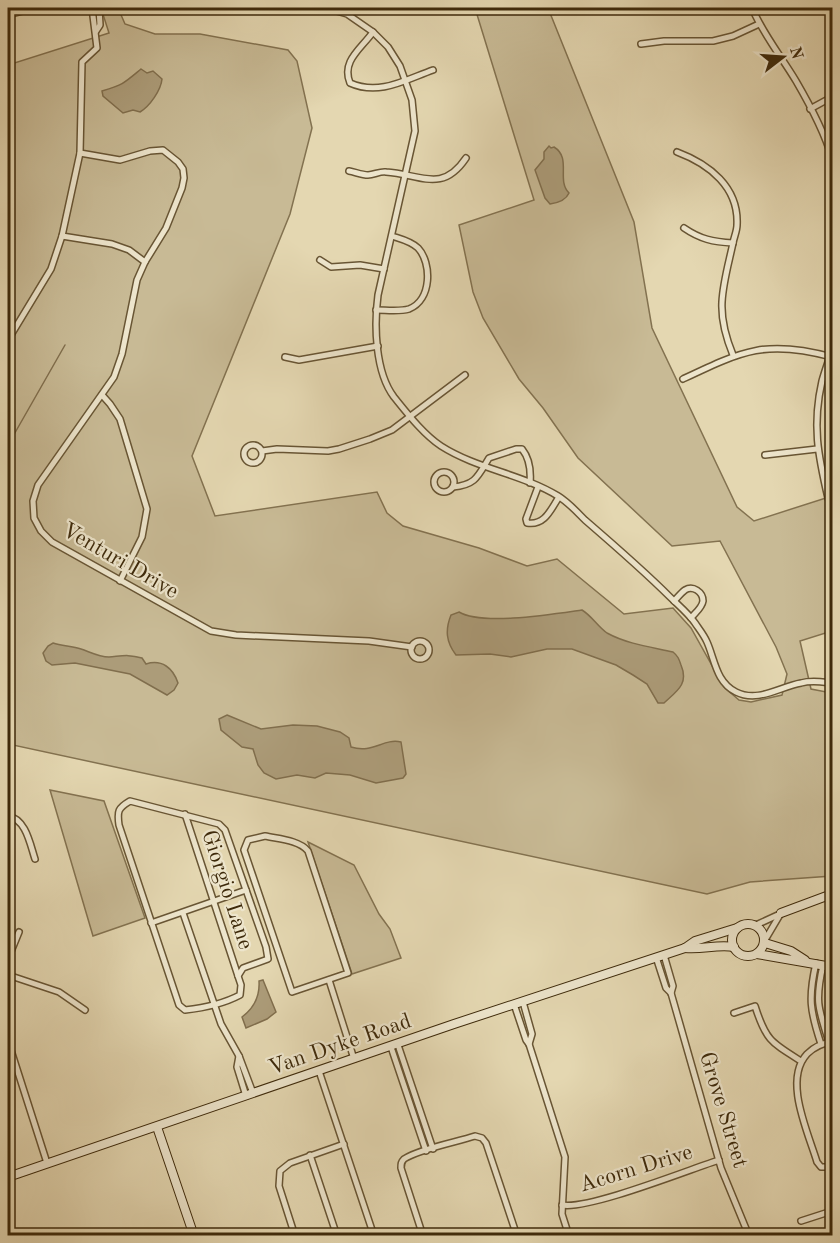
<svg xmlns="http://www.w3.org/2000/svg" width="840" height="1243" viewBox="0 0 840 1243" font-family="'Old Standard TT',serif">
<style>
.green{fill:#c8ba95;stroke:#837250;stroke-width:1.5}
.water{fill:#ac9c79;stroke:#806e4d;stroke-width:1.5}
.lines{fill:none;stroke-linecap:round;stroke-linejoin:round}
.stream{stroke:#806e4d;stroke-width:1.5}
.street-casing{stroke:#685534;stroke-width:8}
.secondary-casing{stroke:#3e2a0b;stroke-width:10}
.street{stroke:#ede5cc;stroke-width:5}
.secondary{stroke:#ede5cc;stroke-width:8}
.labels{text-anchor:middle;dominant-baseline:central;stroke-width:4.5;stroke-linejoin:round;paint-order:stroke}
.street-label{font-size:22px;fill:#3e2a0b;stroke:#ede5cc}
</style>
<rect width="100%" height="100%" fill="#e4d7b1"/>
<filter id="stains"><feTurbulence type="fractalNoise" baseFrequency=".00333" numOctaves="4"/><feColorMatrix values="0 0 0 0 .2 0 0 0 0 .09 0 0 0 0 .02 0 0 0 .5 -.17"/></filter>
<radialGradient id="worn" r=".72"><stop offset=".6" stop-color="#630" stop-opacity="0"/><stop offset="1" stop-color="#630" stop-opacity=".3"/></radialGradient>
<!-- green -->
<g class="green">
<path d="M101,8H118L125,24L155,34H200L288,50L297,61L312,128L290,214L192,456L215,516L377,492L387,513L403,526L479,548L527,566L557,559L624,614L673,608L691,628L724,687L739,700L751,702L782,695L787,674L776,647L720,541L672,546L578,458L543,408L519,379L483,318L473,292L459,225L534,200L475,8H548L634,222L652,328L737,507L754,521L832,496V631L800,641L811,689L832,693V876L750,882L707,894L8,744V65L109,33Z"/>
<path d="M50,790L104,801L145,918L93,936Z"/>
<path d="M308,842L354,865L379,914L390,929L401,958L352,974Z"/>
</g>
<!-- water -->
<g class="water">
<path d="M141,69L147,73L153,71L162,79C161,90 150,106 140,112L133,110L123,113L103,96L102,91C124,84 123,84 141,69Z"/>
<path d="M549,146L551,148L554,147C572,158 556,180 569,193C566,200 557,203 550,204L545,198L535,170L544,159V152Z"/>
<path d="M582,610C592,616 598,627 607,633C627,644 651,647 673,652C678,656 679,659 681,665C689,684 677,691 664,703H658L647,684L633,675L616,665L572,649H547L511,657L490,654L456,655C446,642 445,630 451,615L459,612C482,626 554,614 582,610Z"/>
<path d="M53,643C62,646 72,646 81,649C90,652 99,657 109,657C122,656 128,654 142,658L146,664C162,659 173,668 178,683L174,690L167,695L130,674L75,663L52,665L46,661L43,653L48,646Z"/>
<path d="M227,715L261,729L293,725L317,726L340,732L349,738L351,747C373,754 383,738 401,742L406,774L403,778L376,783L350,775L326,773L315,778L297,775L276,779L264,773L258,765L253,749L242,747L221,730L219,719Z"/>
<path d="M263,980L276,1012L267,1019L246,1028L242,1017C254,1008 260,996 259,981Z"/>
</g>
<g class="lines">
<!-- stream -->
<path class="stream" d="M8,445L65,345"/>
<defs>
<g id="street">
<path d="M326,8L347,14L373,32L388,47L400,66L412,100L415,131L378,295C374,325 375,372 394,397C407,413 423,434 441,446C477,469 522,474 558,496C568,502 577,512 585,520C614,545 643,570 670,597C678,605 688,613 695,623C699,629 704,635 707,642C715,660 716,682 736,692C758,703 779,687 801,683C812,680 822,682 832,683"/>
<path d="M752,8C763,34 781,56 796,81C810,105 824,131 832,158"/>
<path d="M8,15L23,11L95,8"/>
<path d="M96,31L100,25L99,8"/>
<path d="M373,32C361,49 341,61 350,83C379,96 405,80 433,70"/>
<path d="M641,44L664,41H713L733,36L759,24"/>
<path d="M810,109L832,97"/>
<path d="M677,152C709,164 739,187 737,225C737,231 734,237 733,243C729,262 723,282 722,302C721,321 726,338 733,355"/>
<path d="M80,153L120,160L150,151L163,150L178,162L183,169L184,178L182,188L166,228L145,262L137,280L122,354L114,377L38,485L33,501L34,518L41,531L52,542L211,631L236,635L369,641L412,647"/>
<path d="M349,171C355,172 362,175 368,175C374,175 380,171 386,172C420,174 442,194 466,158"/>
<path d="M684,228C700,239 713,242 733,243"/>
<path d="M62,236L112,244L129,250L145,262"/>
<path d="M320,260L331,267L360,265L384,269"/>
<path d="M376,310C386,310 399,312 409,309C432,300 432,263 418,248C411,241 401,239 392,236"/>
<path d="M8,340L51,269L62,236L80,153L82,62L97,48L92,8"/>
<path d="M285,357L299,360L378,346"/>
<path d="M683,379C742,351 766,339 832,357"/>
<path d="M102,395L110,404L120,419L147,509L142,537L120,581"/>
<circle cx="253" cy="454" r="9"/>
<path d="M262,451L277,449L328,451L339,449L370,439L392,430L465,375"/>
<path d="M765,455L817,449"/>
<circle cx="444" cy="482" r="10"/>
<path d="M453,487C476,485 478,476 489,458L516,449H522C530,459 531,471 530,483"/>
<path d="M538,487L526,519L527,523C545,526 551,509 559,497"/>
<path d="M828,498C818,455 812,425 822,381C825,370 829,360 832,349"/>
<path d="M674,601C677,598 681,593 685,590C693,585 703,592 703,601C702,608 695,613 691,618"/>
<circle cx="420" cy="650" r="9"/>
<path d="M130,801L219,824L225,830L266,947L268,959L243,968L238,976L241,985L240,995C223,1004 203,1008 185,1010L179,1005L119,825C117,811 118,808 130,801Z"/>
<path d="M185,814L238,976"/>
<path d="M8,816C26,819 30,844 35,859"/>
<path d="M265,836C278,839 299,840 308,851L348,973L292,992L244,850L248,840Z"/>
<path d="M183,913L221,1024L239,1056"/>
<path d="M151,923L246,890"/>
<path d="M756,925L780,914"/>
<path d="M765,940L781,913"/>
<path d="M664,955L673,986L671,993"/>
<path d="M656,957L666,988L671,993L721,1168L749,1236"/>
<path d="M816,963C808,998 810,1011 821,1044"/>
<path d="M823,965C815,1001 818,1008 829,1042"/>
<path d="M8,966L10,954L19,932"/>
<path d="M8,975L59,992L85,1010"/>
<path d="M329,980L354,1059"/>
<path d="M523,1002L532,1034L529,1044"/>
<path d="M514,1004L526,1040L529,1044L565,1157L562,1214L569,1236"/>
<path d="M734,1013L755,1006C766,1041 772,1043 801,1061"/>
<path d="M8,1041L47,1163"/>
<path d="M832,1042C823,1043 814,1047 807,1054C783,1080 808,1132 817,1162L821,1167H832"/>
<path d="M398,1045L433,1149"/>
<path d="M391,1047L426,1151"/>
<path d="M319,1071L374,1236"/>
<path d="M246,1096L237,1067L239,1056L253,1093"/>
<path d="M310,1155L337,1236"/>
<path d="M562,1205C588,1210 688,1170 719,1160"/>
<path d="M801,1221L832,1211"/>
<path d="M295,1236L279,1186L280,1171L290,1163L344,1144"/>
<path d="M423,1236L401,1168C401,1164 401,1162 404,1159C419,1149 457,1142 475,1136L482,1138L486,1143L517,1236"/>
</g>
<g id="secondary">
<path d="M781,913L832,894"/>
<circle cx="748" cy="940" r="16"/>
<path d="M765,943L791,951L805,960"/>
<path d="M685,948C702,950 717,944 734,947"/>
<path d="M757,954L832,967"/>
<path d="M157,1127L194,1236"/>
<path d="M8,1177L454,1024L685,948L695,941L737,928"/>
</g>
</defs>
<!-- street casing -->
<use href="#street" class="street-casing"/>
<!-- secondary casing -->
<use href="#secondary" class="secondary-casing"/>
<!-- street -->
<use href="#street" class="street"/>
<!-- secondary -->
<use href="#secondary" class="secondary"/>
</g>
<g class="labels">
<!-- street labels -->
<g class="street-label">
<text transform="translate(120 561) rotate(30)">Venturi Drive</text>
<text transform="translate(227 890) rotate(72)">Giorgio Lane</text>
<text transform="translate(340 1045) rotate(-19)">Van Dyke Road</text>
<text transform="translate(723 1110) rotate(73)">Grove Street</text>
<text transform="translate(636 1169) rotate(-17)">Acorn Drive</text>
</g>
</g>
<!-- margin -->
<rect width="840" height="1243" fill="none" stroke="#e4d7b1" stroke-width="30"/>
<rect x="9" y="9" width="822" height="1225" fill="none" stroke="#3e2a0b" stroke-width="3"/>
<rect x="15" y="15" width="810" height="1213" fill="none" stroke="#3e2a0b" stroke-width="1.5"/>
<!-- north arrow -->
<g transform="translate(783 57) rotate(73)" stroke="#ede5cc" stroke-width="4.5" paint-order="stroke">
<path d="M0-4.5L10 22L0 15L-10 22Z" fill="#3e2a0b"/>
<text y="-9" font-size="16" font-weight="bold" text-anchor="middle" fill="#3e2a0b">N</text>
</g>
<rect width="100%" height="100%" filter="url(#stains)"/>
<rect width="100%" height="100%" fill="url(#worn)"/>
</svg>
